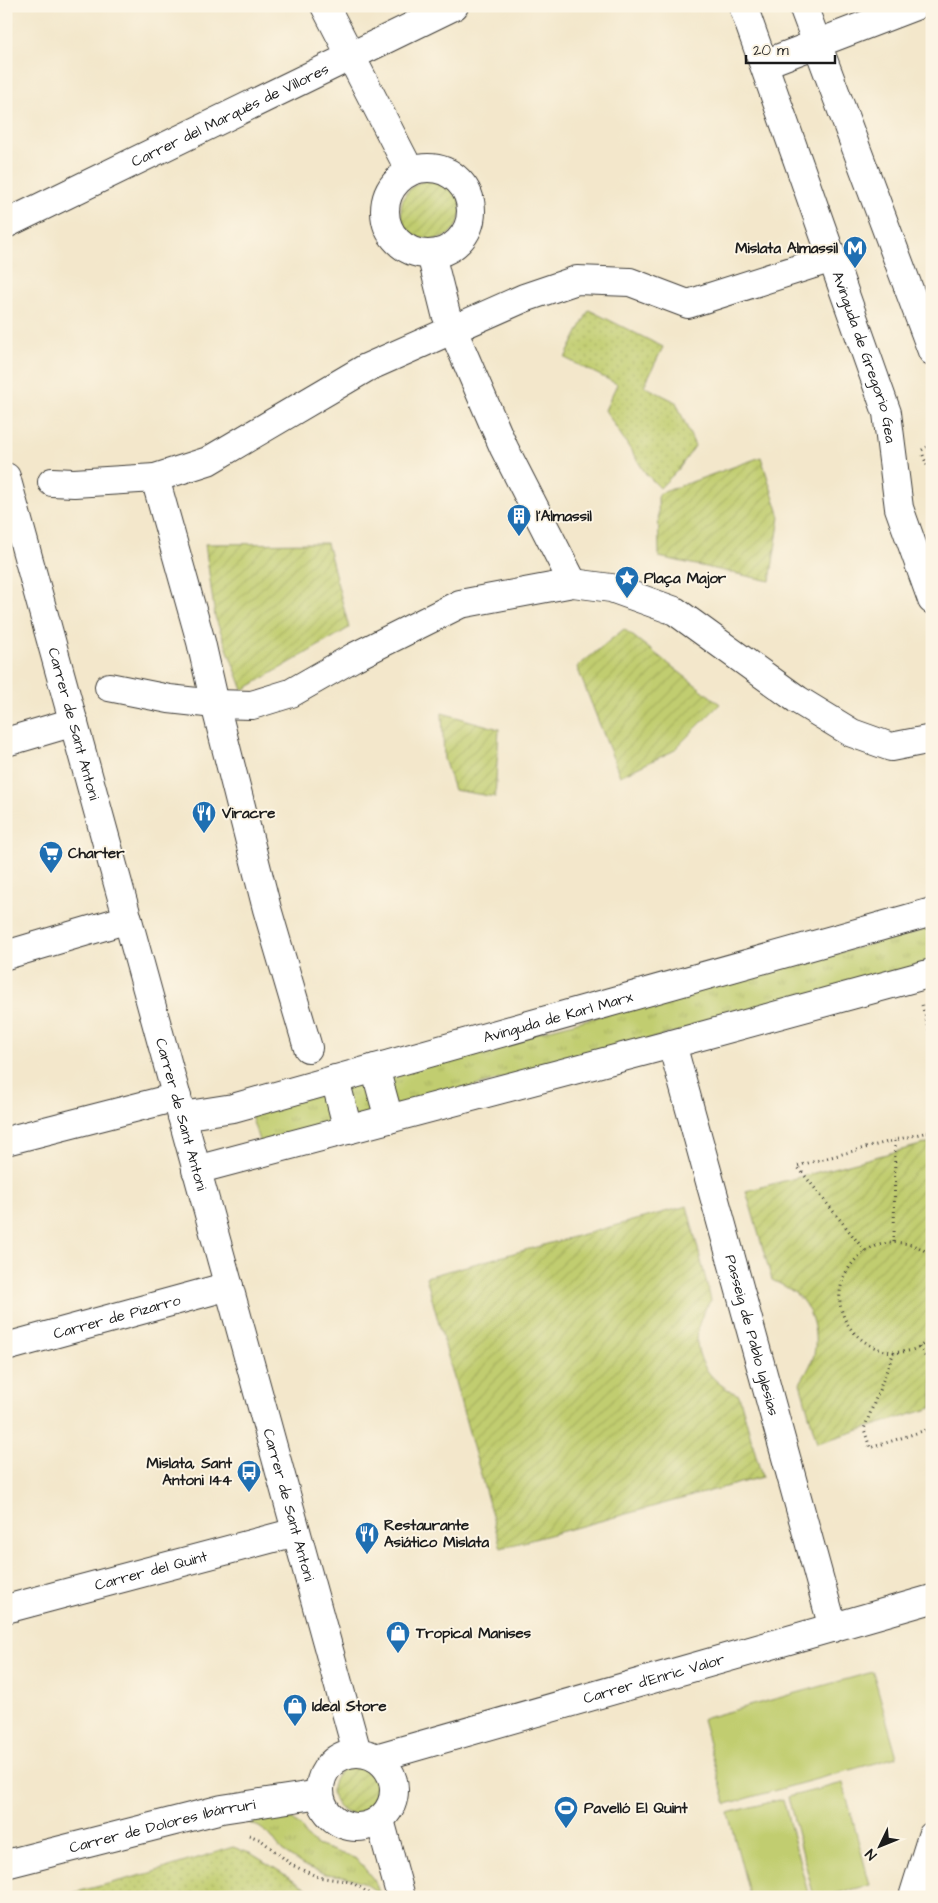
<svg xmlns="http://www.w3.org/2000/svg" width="938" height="1903" viewBox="0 0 938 1903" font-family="'Architects Daughter',sans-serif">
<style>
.grass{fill:url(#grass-tufts);stroke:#6e7446}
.park{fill:url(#park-dots);stroke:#6e7446}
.garden{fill:url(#garden-furrows);stroke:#6e7446}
.pitch{fill:#c1cd6f;stroke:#6e7446}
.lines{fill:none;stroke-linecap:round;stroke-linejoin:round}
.minor-casing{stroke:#3c3a36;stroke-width:30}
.path{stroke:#3c3a36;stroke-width:3;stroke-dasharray:1 4;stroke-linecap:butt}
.minor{stroke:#fff;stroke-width:28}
.labels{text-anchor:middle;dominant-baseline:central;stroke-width:4;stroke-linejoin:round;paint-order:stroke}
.street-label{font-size:15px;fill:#1c1c1c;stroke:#fcf5e5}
.poi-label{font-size:15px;font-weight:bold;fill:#1c1c1c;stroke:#fcf5e5;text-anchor:start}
</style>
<defs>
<pattern id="grass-tufts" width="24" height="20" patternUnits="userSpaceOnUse" patternTransform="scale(1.25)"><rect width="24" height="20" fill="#c1cd6f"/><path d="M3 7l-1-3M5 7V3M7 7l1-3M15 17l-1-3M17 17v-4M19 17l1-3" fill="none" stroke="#a5af60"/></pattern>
<pattern id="park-dots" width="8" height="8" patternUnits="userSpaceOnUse" patternTransform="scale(1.25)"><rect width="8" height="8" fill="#c1cd6f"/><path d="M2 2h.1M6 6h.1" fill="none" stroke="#a5af60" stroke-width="1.8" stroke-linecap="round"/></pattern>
<pattern id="garden-furrows" width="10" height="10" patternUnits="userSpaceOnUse" patternTransform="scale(1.25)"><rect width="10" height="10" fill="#c1cd6f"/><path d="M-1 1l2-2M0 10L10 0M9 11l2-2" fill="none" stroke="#a5af60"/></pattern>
</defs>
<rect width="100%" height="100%" fill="#fcf5e5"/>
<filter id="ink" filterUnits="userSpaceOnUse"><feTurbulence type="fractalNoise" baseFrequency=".02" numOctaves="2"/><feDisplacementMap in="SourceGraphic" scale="10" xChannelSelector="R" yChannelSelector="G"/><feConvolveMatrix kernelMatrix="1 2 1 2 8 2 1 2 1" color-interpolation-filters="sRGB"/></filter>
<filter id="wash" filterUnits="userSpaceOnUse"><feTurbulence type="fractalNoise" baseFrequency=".0096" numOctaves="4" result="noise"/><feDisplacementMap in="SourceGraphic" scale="20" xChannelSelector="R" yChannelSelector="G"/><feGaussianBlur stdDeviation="1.12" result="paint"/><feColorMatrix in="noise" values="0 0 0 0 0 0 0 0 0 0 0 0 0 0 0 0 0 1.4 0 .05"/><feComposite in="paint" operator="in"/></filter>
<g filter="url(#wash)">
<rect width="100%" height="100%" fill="#f3e7cb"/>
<!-- grass -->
<g class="grass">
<path d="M932,928V963L260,1144L249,1109Z"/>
<path d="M270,1814L292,1819L301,1827L308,1838L317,1845L357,1859L374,1880L380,1894L363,1882L344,1876L325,1874L303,1865L282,1851L269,1834L259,1827L244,1821Z"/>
</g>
<!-- park -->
<g class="park">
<path d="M589,310L663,347L644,386L676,402L695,446L678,470L660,488L646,474L605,410L617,384L565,358Z"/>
<path d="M233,1847L252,1854L321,1897H57L150,1873Z"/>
</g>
<!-- garden -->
<g class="garden">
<circle cx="431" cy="210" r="30"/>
<path d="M761,457L780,517L770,581L659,557L658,494Z"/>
<path d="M327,543L349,628L243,690L215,617L205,544Z"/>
<path d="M624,629L720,704L673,751L620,776L577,667Z"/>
<path d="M442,713L499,729L495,797L454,790L444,759Z"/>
<path d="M932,1142V1408L817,1443L800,1383C805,1375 810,1367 813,1358C819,1337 813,1308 796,1294C789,1288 780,1284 772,1280L746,1191Z"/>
<path d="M687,1206L711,1300C684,1337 698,1378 739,1395L762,1477L501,1548L426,1277Z"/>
<circle cx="357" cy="1790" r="25"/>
</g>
<!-- pitch -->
<g class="pitch">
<path d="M873,1672L897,1757L726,1804L702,1719Z"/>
<path d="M843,1783L870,1885L822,1897H814L788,1797Z"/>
<path d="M783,1799L809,1897H750L728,1813Z"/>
</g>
</g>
<g filter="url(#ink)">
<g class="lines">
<defs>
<g id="minor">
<path d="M325,6L410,171"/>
<path id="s1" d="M743,6L887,413L899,508L932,600"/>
<path d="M803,6L932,351"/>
<path d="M764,64L915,6"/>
<circle cx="428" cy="211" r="43"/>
<path id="s2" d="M6,224L454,6"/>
<path d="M431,254L446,314L504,448L573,583"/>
<path id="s3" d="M6,477L357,1752"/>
<path d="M155,478L201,642L215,704L267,909L308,1048"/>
<path d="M52,482L74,483L155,478L208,461L366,368L524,298L577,280L630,282L688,304L820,262"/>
<path d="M109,687L169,699L215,704L252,705L291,693L354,657L460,604L573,583L611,588L675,611L798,700L852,733L891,747L932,739"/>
<path d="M6,742L74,722"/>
<path d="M6,955L128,919"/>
<path id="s4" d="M672,1044L833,1628"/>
<path d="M375,1068L389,1119"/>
<path d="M335,1079L348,1130"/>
<path id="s5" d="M182,1116L233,1108L932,912"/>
<path d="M6,1141L177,1097"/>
<path d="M196,1170L672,1044L932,973"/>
<path id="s6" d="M6,1347L229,1286"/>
<path id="s7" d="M6,1609L296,1532"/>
<circle cx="357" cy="1790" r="37"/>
<path id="s8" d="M376,1758L932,1599"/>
<path d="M380,1820L401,1897"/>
<path id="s9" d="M6,1864L222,1809L320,1794"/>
<path d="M913,1897L932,1836"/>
</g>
</defs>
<!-- minor casing -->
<use href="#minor" class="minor-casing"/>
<!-- path -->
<g class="path">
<path d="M922,450L932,444"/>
<path d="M923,455L932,478"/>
<path d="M922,1005L932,1040"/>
<path d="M894,1242L895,1140L932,1131"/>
<path d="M865,1251L797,1166L895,1140"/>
<path d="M932,1257C922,1246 904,1241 889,1243C857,1246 832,1280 842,1312C852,1343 890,1362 919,1347C924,1344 928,1341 932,1338"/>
<path d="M919,1347L932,1366"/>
<path d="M894,1352L864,1429L870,1448L932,1428"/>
<path d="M249,1835L261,1840L292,1865L318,1877L351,1882L369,1893"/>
</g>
<!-- minor -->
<use href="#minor" class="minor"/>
</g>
</g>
<!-- icons -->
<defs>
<symbol id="metro-pin" viewBox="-11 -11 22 30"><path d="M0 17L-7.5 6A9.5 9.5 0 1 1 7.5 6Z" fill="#1f6fb2" stroke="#fcf5e5"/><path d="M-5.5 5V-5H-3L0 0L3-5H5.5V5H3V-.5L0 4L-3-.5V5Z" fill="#fff"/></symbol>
<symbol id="building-pin" viewBox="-11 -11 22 30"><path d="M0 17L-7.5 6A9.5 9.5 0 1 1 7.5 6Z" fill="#1f6fb2" stroke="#fcf5e5"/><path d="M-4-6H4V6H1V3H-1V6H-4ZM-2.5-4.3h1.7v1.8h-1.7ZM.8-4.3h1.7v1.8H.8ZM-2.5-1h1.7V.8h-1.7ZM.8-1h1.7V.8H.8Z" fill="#fff"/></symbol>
<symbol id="sight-pin" viewBox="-11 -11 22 30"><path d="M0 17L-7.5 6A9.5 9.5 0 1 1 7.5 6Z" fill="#1f6fb2" stroke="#fcf5e5"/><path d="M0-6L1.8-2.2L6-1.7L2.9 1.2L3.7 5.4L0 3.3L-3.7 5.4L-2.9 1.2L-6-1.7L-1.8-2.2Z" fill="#fff"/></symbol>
<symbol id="restaurant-pin" viewBox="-11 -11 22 30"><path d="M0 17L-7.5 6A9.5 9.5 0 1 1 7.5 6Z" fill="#1f6fb2" stroke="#fcf5e5"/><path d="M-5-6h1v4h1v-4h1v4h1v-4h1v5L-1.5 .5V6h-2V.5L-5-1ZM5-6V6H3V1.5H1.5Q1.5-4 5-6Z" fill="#fff"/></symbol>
<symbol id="supermarket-pin" viewBox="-11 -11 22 30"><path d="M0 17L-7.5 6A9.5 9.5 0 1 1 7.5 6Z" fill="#1f6fb2" stroke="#fcf5e5"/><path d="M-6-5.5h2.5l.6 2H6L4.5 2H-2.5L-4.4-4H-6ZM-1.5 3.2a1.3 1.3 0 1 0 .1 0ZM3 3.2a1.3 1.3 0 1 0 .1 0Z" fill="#fff"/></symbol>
<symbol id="bus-pin" viewBox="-11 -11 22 30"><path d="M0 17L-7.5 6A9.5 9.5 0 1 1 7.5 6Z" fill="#1f6fb2" stroke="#fcf5e5"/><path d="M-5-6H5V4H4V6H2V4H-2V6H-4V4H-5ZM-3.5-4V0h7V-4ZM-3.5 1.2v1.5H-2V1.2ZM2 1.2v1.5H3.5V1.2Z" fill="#fff"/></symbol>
<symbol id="shop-pin" viewBox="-11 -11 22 30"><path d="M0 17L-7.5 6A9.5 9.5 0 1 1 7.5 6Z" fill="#1f6fb2" stroke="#fcf5e5"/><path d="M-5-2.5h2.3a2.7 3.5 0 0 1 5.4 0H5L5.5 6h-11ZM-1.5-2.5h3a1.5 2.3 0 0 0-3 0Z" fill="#fff"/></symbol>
<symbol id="stadium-pin" viewBox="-11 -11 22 30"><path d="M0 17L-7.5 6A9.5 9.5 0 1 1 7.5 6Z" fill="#1f6fb2" stroke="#fcf5e5"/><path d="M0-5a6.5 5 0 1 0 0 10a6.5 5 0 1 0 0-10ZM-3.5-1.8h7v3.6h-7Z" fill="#fff"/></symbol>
</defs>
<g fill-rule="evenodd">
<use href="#metro-pin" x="841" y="234" width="28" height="38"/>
<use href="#building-pin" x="505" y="502" width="28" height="38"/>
<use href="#sight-pin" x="613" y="564" width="28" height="38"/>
<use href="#restaurant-pin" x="190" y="799" width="28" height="38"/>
<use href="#supermarket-pin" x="37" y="839" width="28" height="38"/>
<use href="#bus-pin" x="235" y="1458" width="28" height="38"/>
<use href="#restaurant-pin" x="353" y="1520" width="28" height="38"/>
<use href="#shop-pin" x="384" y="1619" width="28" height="38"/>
<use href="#shop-pin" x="281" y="1692" width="28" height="38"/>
<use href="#stadium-pin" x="552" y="1794" width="28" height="38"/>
</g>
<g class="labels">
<!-- street labels -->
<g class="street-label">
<text stroke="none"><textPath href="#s2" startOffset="249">Carrer del Marqués de Villores</textPath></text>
<text stroke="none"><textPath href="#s1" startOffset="372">Avinguda de Gregorio Gea</textPath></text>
<text stroke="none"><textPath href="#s3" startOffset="256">Carrer de Sant Antoni</textPath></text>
<text stroke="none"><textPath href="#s5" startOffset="389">Avinguda de Karl Marx</textPath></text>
<text stroke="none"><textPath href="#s3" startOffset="661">Carrer de Sant Antoni</textPath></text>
<text stroke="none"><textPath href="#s6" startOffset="115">Carrer de Pizarro</textPath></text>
<text stroke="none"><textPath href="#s4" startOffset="302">Passeig de Pablo Iglesias</textPath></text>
<text stroke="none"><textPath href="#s3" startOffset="1066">Carrer de Sant Antoni</textPath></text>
<text stroke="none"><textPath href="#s7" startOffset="150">Carrer del Quint</textPath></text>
<text stroke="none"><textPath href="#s8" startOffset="289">Carrer d'Enric Valor</textPath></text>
<text stroke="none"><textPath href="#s9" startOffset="161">Carrer de Dolores Ibárruri</textPath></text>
</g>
<!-- poi labels -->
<g class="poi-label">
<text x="838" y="248" text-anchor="end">Mislata Almassil</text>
<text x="536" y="516">l'Almassil</text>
<text x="644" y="578">Plaça Major</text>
<text x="222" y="813">Viracre</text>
<text x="68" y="853">Charter</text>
<text x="232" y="1463" text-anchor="end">Mislata, Sant<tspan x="232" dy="17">Antoni 144</tspan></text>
<text x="384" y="1525">Restaurante<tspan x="384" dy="17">Asiático Mislata</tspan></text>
<text x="416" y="1633">Tropical Manises</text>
<text x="312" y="1706">Ideal Store</text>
<text x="584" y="1808">Pavelló El Quint</text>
</g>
</g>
<!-- margin -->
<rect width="938" height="1903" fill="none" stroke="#fcf5e5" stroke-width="25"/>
<!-- north arrow -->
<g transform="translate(880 1846) rotate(227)" stroke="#fcf5e5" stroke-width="4" paint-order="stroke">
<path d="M0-4L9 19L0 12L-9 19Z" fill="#1c1c1c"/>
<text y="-8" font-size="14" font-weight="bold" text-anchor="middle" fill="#1c1c1c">N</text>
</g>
<!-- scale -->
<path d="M746 55v8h89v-8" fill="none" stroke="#1c1c1c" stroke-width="2.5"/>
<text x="753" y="55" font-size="15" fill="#1c1c1c" stroke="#fcf5e5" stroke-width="4" paint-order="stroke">20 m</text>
</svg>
